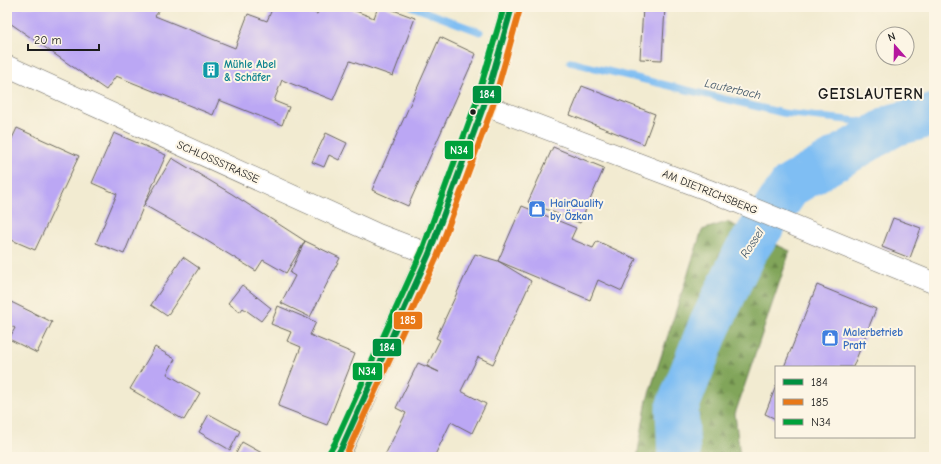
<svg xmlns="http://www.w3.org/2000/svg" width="941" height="464" viewBox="0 0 941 464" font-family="'Comic Neue',sans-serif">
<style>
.forest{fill:url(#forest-firs);stroke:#4e603b}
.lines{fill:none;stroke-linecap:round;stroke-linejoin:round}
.stream{stroke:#7fbef3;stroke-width:7}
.river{stroke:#7fbef3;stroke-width:43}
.building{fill:#bba7f4}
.minor-casing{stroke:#67645b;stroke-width:22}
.secondary-casing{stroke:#67645b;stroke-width:24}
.minor{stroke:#fff;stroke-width:21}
.secondary{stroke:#fff;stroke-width:22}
.bus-1-casing{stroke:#fcf5e5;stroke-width:9}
.bus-2-casing{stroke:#fcf5e5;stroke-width:9}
.bus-3-casing{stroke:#fcf5e5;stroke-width:9}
.bus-1{stroke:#009140;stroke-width:6}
.bus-2{stroke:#e87817;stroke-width:6}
.bus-3{stroke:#00a13a;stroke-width:6}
.bus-dot{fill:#1c1c1c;stroke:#fcf5e5;stroke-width:1.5}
.labels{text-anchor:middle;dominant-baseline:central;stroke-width:4;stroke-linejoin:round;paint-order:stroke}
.culture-label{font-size:11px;font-weight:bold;fill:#0d838f;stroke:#fcf5e5;text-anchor:start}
.street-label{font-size:11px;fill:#1c1c1c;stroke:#fcf5e5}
.shop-label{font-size:11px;font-weight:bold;fill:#366cbe;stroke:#fcf5e5;text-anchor:start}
.water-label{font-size:12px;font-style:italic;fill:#3f5567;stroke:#fcf5e5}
.district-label{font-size:15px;font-weight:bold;letter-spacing:1px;fill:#1c1c1c;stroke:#fcf5e5}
.line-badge{stroke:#fcf5e5;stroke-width:1.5}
.badge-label{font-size:11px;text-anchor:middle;font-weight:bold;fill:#fff}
</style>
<defs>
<pattern id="forest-firs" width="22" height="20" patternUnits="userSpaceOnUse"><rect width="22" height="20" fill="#81a55a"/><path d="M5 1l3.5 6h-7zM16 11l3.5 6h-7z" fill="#69864a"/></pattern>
</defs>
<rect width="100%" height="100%" fill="#fcf5e5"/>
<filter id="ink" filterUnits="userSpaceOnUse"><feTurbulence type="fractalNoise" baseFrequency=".025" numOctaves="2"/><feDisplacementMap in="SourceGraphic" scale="8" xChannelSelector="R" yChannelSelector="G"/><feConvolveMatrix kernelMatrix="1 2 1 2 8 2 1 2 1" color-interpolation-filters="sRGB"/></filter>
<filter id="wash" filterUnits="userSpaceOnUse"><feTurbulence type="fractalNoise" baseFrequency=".012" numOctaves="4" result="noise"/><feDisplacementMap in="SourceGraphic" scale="16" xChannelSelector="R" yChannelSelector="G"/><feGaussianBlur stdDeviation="0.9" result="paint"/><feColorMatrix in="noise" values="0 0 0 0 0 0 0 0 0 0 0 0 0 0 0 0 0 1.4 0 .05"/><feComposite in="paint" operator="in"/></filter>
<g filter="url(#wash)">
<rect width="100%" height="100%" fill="#f2ebd1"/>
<!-- forest -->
<path class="forest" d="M727,222L790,251L735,414L740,457H637L647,400L702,230Z"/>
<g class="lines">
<!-- stream -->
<g class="stream">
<path d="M413,7L480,32"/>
<path d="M570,62L783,113L894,125"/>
</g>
<!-- river -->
<path class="river" d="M679,457L677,408L709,327L744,254L790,186L894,125L934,115"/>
</g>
<g id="blocks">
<!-- building -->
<g class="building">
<path d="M7,7H162L155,16L235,48L248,14L267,21L273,7H300L317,14L320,7H345L374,18L378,7H385L415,18L393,76L350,61L333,100L282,80L274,101L289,107L282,125L219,100L213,115L116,76L106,90L7,21Z"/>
<path d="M643,7H665L662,60L640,59Z"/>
<path d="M440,37L476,54L408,206L372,190Z"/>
<path d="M582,86L655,114L644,144L570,115Z"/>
<path d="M17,128L79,156L35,250L7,238V207L11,198L7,197V149Z"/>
<path d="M114,133L166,155L144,205L172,158L232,194L305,241L340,258L310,317L281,303L295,276L290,273L305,241L286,273L263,260L256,271L204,239L144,205L124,254L96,243L117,194L92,183Z"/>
<path d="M326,133L347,143L339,160L329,155L324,167L312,162Z"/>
<path d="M553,147L604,168L580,223L528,202Z"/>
<path d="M522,206L576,228L571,239L593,248L597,241L636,259L622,291L598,280L590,300L498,261Z"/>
<path d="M893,218L921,228L910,258L882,247Z"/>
<path d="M475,254L498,261L531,281L493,364L478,357L461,391L486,404L472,433L451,422L434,457H384L406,413L396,408L418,363L439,372L427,366L440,340L436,338Z"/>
<path d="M183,257L199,268L167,316L151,305Z"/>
<path d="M242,285L271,308L261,321L243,308L240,312L228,303Z"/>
<path d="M817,285L876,309L853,367H784Z"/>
<path d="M7,300L52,322L37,353L9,339L15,328L7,324Z"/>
<path d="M278,306L316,322L310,335L355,354L327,425L278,406L301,347L287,341L291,332L271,324Z"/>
<path d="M155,347L175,359L167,374L200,393L184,420L130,389Z"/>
<path d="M776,386V419L765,414Z"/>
<path d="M209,414L240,431L230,450L199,432Z"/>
<path d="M242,442L269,457H234Z"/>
</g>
</g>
</g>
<g filter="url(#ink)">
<use href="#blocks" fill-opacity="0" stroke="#67645b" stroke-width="1"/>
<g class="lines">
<defs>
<g id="minor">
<path d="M7,66L377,234L429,254"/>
<path d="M484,105L708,190L934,283"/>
</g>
<path id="secondary" d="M336,457L342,447L429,254L484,105L512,7"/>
</defs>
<!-- minor casing -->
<use href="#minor" class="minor-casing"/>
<!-- secondary casing -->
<use href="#secondary" class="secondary-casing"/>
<!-- minor -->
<use href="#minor" class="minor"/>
<!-- secondary -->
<use href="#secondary" class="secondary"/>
<defs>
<path id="bus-1" d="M336,457L342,447L429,254L484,105L512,7"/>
<path id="bus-2" d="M345,457L437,257L492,108L520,9"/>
<path id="bus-3" d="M329,453L335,443L422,251L476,103L504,7"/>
</defs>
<!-- bus-1 casing -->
<use href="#bus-1" class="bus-1-casing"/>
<!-- bus-2 casing -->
<use href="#bus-2" class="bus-2-casing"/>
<!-- bus-3 casing -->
<use href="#bus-3" class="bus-3-casing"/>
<!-- bus-1 -->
<use href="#bus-1" class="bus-1"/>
<!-- bus-2 -->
<use href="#bus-2" class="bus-2"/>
<!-- bus-3 -->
<use href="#bus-3" class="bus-3"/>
</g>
</g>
<!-- icons -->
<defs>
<symbol id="building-square" viewBox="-11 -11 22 22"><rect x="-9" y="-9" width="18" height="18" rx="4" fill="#0f9aa8" stroke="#fcf5e5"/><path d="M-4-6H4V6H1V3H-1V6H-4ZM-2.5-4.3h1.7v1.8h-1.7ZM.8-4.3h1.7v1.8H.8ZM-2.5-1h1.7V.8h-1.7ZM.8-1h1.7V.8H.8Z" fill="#fff"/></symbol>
<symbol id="shop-square" viewBox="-11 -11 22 22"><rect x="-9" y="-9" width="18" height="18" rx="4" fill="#3f7fe0" stroke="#fcf5e5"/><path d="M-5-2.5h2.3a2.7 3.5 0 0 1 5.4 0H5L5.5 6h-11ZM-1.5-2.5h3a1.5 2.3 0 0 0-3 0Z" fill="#fff"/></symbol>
</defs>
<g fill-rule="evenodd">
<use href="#building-square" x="201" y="60" width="20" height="20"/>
<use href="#shop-square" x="527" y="199" width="20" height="20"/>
<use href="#shop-square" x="820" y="328" width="20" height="20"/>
</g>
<!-- markers -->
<circle class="bus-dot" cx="473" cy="112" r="3.5"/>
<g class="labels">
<!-- culture labels -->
<g class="culture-label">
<text x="224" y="64">Mühle Abel<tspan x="224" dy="13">&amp; Schäfer</tspan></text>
</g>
<!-- street labels -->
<g class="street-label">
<text transform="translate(218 162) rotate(24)">SCHLOSSSTRASSE</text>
<text transform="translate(710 192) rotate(22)">AM DIETRICHSBERG</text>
</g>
<!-- shop labels -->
<g class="shop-label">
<text x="550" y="203">HairQuality<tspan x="550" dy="13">by Özkan</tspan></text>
<text x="843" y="332">Malerbetrieb<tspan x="843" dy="13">Pratt</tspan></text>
</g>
<!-- water labels -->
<g class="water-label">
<text transform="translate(733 89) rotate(13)">Lauterbach</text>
<text transform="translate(752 243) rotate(-57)">Rossel</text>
</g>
<!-- district labels -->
<g class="district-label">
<text x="871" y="94">GEISLAUTERN</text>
</g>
</g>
<g class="line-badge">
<rect x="472" y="85" width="30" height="19" rx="4" fill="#009140"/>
<rect x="444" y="140" width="30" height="20" rx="4" fill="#00a13a"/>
<rect x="393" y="311" width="30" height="19" rx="4" fill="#e87817"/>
<rect x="372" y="338" width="30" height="19" rx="4" fill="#009140"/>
<rect x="352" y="362" width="31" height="19" rx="4" fill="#00a13a"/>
</g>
<g class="badge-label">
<text x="487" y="98">184</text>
<text x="459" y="154">N34</text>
<text x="408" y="324">185</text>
<text x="387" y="351">184</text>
<text x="367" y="375">N34</text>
</g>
<!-- margin -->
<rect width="941" height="464" fill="none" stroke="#fcf5e5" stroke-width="24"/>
<!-- legend -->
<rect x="775" y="366" width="140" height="72" fill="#fcf5e5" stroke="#a29e95"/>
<rect x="783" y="379" width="20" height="6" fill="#009140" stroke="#a29e95"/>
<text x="811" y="386" font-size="12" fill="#1c1c1c">184</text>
<rect x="783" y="399" width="20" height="6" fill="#e87817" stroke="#a29e95"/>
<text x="811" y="406" font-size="12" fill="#1c1c1c">185</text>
<rect x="783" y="419" width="20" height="6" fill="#00a13a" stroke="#a29e95"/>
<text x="811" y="426" font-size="12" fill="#1c1c1c">N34</text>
<!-- north arrow -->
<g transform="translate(895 46) rotate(340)"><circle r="19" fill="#fcf5e5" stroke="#a29e95"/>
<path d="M0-3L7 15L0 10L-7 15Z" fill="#b5179e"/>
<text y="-6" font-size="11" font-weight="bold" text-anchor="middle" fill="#1c1c1c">N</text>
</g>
<!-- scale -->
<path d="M28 44v6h71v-6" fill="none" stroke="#1c1c1c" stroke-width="2"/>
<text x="34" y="44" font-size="12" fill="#1c1c1c" stroke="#fcf5e5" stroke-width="3" paint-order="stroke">20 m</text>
</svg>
